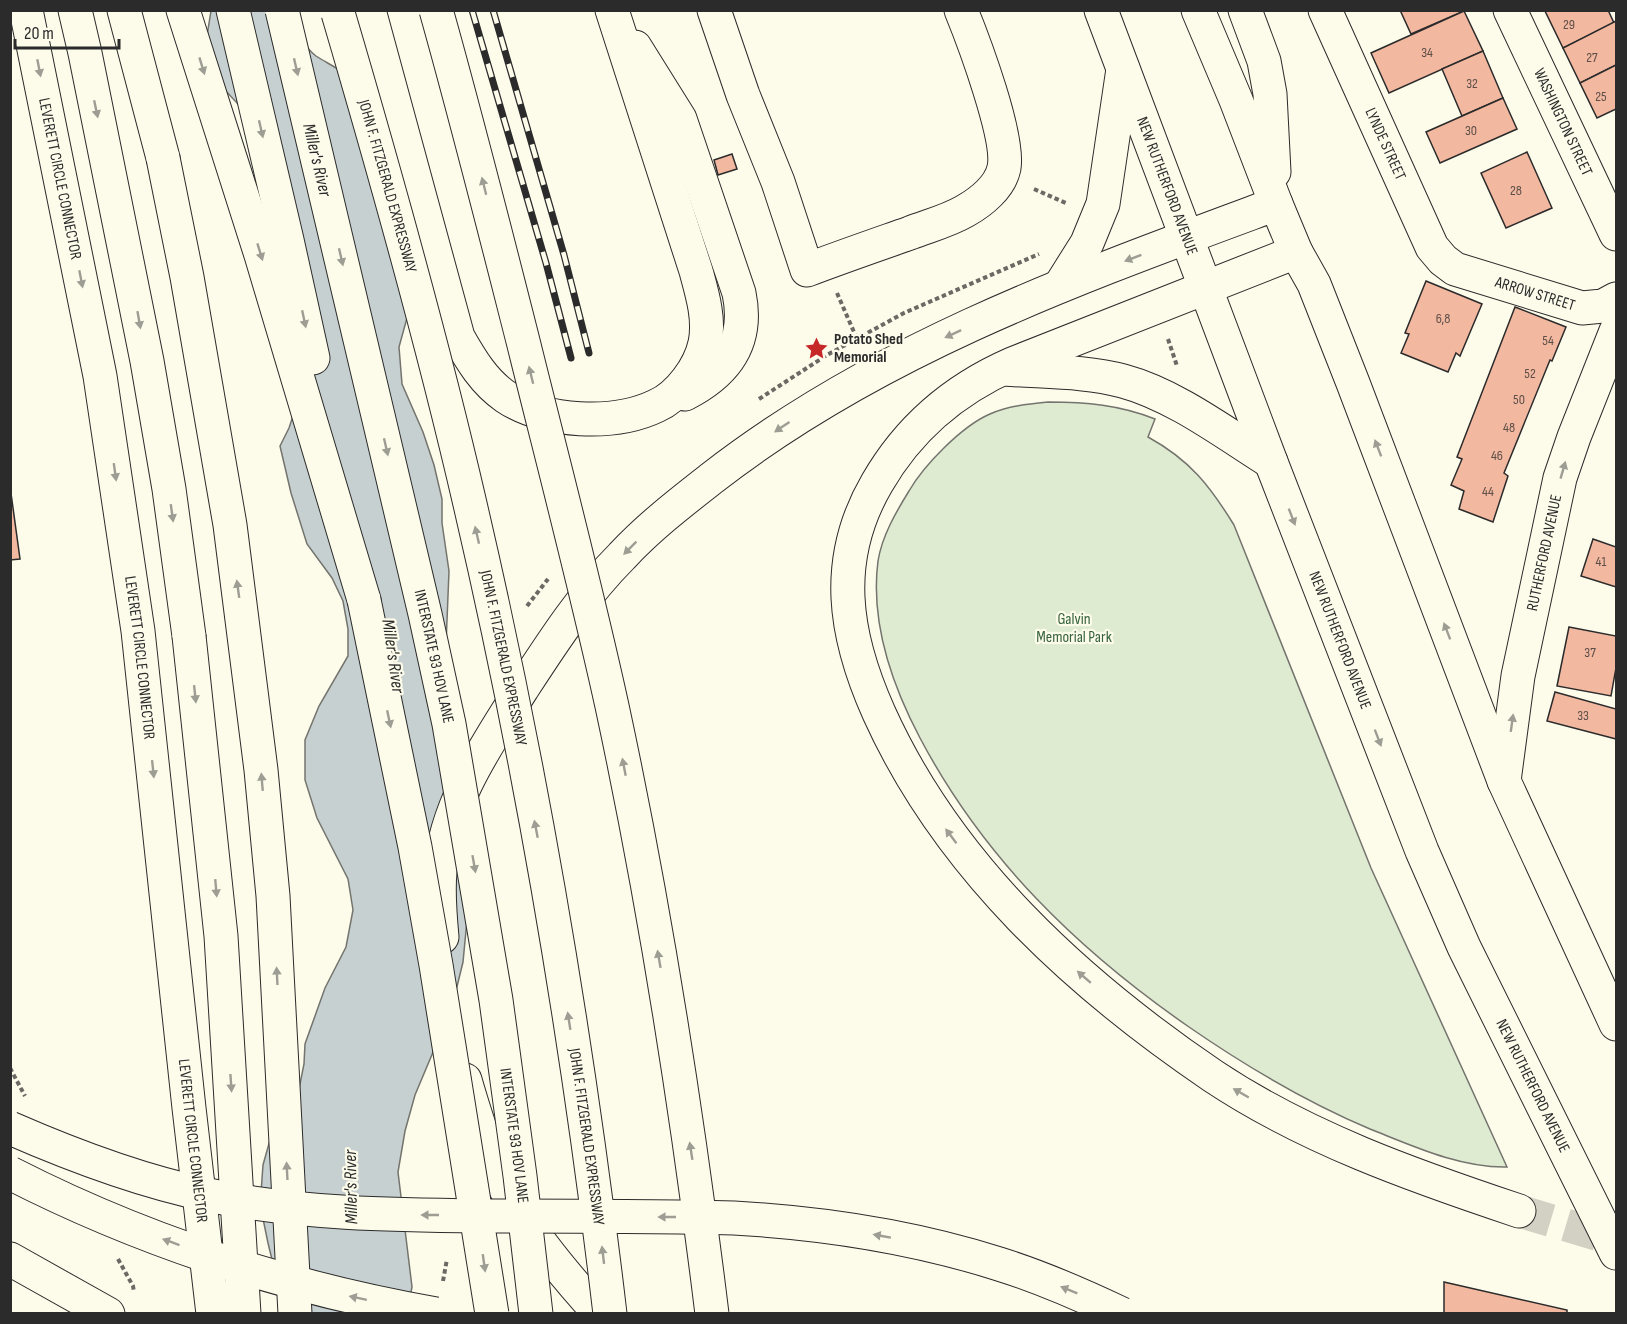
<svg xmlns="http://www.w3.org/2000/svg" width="1627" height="1324" viewBox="0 0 1627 1324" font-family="'Sofia Sans Condensed',sans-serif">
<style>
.green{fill:#deebd1;stroke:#74746e;stroke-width:1.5}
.water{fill:#c7d0d0;stroke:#74746e;stroke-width:1.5}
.building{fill:#f2b8a0;stroke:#2b2b2b;stroke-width:1.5}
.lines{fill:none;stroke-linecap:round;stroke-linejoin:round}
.highway-tunnel{stroke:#d3d1c4;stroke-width:33;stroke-dasharray:33 16;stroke-linecap:butt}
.minor-casing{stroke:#2b2b2b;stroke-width:35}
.major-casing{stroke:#2b2b2b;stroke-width:35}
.highway-casing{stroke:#2b2b2b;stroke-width:35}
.path{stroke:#6a6964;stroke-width:4;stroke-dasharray:4.5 3;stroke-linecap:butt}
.minor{stroke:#fdfbea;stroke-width:33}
.major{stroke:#fdfbea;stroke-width:33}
.highway{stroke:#fdfbea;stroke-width:33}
.rail-casing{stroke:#2b2b2b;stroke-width:7}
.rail{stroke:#fdfbea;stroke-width:4.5;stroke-dasharray:14;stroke-linecap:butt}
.highway-bridge-casing{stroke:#2b2b2b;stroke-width:35;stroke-linecap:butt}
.highway-bridge{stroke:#fdfbea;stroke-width:33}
.oneway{fill:#9e9d94}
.labels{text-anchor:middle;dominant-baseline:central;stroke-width:4.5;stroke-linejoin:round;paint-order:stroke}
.number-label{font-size:14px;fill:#5d4e48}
.street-label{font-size:16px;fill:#2b2b2b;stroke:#fdfbea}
.poi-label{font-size:16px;font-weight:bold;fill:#2b2b2b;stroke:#fdfbea;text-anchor:start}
.park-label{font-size:16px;fill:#34623c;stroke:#fdfbea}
.water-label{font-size:18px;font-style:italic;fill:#2b2b2b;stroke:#fdfbea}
</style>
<rect width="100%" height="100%" fill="#fdfbea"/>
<!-- green -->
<path class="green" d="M1048,402C1086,402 1120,405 1155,419L1148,437C1190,460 1210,486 1234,525L1371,868L1507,1167C1460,1168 1413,1146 1370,1129C1306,1102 1247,1067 1189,1027C1078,950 984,859 920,738C892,685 870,623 878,561C882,536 896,512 909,491C924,465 962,426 990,414C1008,406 1028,404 1048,402Z"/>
<!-- water -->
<path class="water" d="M211,11H287C294,26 301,44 316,56C325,62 336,67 345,74L410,307L399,347L402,384L423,432L434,465L442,499V523L449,571L446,645L467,920L463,962L452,1007L415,1095L405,1131L398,1172L412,1287L407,1313H290L276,1276L268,1243L262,1214L261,1193L263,1165L270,1140L299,1089L304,1064L305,1044L325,988L346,947L353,910L348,879L317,818L305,780V740L319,706L348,656V629L343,601L332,578L307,544L291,493L280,446L289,428L296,407L252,119L209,73L206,42Z"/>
<!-- building -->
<g class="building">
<path d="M1400,10H1464V11L1411,34Z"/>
<path d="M1547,10H1608L1614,23L1563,48L1545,11Z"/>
<path d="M1464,11L1483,51L1389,93L1371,53Z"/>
<path d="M1616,21V65L1580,83L1563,48Z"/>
<path d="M1483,51L1503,98L1462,116L1442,69Z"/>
<path d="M1616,65V109L1597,118L1580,83Z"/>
<path d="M1503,98L1517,129L1440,163L1426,132Z"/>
<path d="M1527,152L1552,208L1506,228L1481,173Z"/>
<path d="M732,154L737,169L718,175L714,160Z"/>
<path d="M1426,281L1482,304L1460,356L1456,353L1448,372L1401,353L1409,334L1405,333Z"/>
<path d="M1515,307L1566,327L1552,361L1550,360L1504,473L1508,476L1493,522L1459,509L1464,491L1451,485L1462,459L1457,457Z"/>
<path d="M10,486L20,559L10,560Z"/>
<path d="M1593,539L1616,547V587L1581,576Z"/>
<path d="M1569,627L1616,636V668L1611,696L1557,686Z"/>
<path d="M1555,692L1616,709V739L1547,721Z"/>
<path d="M1444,1282L1567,1310V1314H1444Z"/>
</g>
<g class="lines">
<!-- highway-tunnel -->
<path class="highway-tunnel" d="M1519,1211L1616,1240"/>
<defs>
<g id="minor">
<path d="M369,10L458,337C471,360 484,382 506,397C545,423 614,426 656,406C679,396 700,367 705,343C710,319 702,293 696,271L612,10"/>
<path d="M714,10L743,95L778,182L807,270C841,257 876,245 910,233C928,226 948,221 965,211C981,202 1000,187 1004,168C1010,138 974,42 961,10"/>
<path id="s1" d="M1325,10L1432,247L1443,260L1455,269L1582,308L1603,306L1616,299"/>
<path id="s2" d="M1510,10L1616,234"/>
<path d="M635,47L680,119L739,293C749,341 728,372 685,394"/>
<path id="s3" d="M1504,781L1518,676L1560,478L1574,437L1616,331"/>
</g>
<g id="major">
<path id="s4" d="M1101,10L1271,462L1422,851L1464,947L1616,1253"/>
<path d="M1198,10L1236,100L1276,204L1296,252L1314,284L1353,383L1504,781L1616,1024"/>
<path d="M1245,10L1264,61L1270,94L1274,172"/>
</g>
<g id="highway">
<path d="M75,10L85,53L147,361L169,489L189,636"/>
<path d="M124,10L163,158"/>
<path d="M183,10L261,255L364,600"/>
<path d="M233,10L287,240L313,358"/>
<path d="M1296,252L1012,364C955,389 908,429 877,483C832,560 844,635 879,713C948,866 1076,983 1213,1076C1306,1138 1414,1176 1519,1211"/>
<path d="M1060,286L1087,243L1103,204L1123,69"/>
<path d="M1005,369C1044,372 1086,371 1123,381C1175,395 1226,434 1271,462"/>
<path d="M442,937C440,916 438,893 440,872C445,805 487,744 522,689C552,643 583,595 622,556C649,527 680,503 712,478C879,348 1079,277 1276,204"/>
<path d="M465,1080C478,1125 493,1172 519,1212C542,1248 571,1282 600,1314"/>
<path d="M10,1259L108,1314"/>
</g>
</defs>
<!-- minor casing -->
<use href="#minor" class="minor-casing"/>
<!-- major casing -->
<use href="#major" class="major-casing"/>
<!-- highway casing -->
<use href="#highway" class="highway-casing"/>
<!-- path -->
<g class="path">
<path d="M1034,189L1068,204"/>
<path d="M837,293L857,339"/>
<path d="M1168,339L1177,366"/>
<path d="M759,399L827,355L904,313L1039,254"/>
<path d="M527,606L548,579"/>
<path d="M10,1068L25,1096"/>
<path d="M118,1259L133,1286L134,1292"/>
<path d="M443,1281L447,1259"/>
</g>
<!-- minor -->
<use href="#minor" class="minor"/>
<!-- major -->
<use href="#major" class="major"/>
<!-- highway -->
<use href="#highway" class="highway"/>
<defs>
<g id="rail">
<path d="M472,10L546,263L571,358"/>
<path d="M493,10L564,255L589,353"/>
</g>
</defs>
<!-- rail casing -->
<use href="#rail" class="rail-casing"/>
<!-- rail -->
<use href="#rail" class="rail"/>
<defs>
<g id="highway-bridge">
<path id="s5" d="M26,10L100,376L138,631L189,1108L213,1314"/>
<path id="s6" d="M282,10L425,614L449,724L496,1000L520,1176L536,1314"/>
<path d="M436,10C467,120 495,231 523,341C553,462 585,583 612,706C655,906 687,1110 712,1314"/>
<path id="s7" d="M338,13C386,176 432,339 470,504C532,770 578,1042 610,1314"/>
<path d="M163,158L187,277L230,525L261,770L273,896L295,1314"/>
<path d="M364,600L415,847L436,965L492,1314"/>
<path d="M189,636L221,936L244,1314"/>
<path d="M10,1128C74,1156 140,1181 208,1195C299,1214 392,1215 484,1216C567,1216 651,1216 734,1218C823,1223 914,1237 999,1264C1041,1277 1082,1295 1122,1314"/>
<path d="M10,1173C143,1241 289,1288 436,1314"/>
</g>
</defs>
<!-- highway-bridge casing -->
<use href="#highway-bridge" class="highway-bridge-casing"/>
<!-- highway-bridge -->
<use href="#highway-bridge" class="highway-bridge"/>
</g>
<!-- one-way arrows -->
<defs><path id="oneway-solid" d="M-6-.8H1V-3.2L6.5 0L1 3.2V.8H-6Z" transform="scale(1.5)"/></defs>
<g class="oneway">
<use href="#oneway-solid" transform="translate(202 66) rotate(73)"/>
<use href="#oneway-solid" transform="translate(296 67) rotate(77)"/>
<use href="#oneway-solid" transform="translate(39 68) rotate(79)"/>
<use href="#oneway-solid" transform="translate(96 109) rotate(78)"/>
<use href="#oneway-solid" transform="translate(261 129) rotate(77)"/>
<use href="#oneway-solid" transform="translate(484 186) rotate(-104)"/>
<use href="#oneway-solid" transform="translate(260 252) rotate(73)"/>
<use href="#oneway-solid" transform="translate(341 257) rotate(77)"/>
<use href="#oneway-solid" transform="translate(1133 258) rotate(159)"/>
<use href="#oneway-solid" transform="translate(81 279) rotate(79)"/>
<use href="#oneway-solid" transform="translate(304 319) rotate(78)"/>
<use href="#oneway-solid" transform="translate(139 320) rotate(80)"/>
<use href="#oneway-solid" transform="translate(953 334) rotate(155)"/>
<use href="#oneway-solid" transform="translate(531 375) rotate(-104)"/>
<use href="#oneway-solid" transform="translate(782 427) rotate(146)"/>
<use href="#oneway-solid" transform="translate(386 447) rotate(77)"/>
<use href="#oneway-solid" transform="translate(1378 448) rotate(-111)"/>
<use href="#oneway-solid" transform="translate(1563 470) rotate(-74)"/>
<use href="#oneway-solid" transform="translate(115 472) rotate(82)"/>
<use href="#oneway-solid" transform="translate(172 513) rotate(82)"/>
<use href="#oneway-solid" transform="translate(1292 517) rotate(69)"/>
<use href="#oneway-solid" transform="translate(477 535) rotate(-103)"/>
<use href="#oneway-solid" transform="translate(630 548) rotate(135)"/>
<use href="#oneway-solid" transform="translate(238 589) rotate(-98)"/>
<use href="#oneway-solid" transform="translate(1447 631) rotate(-111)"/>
<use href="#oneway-solid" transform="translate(195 694) rotate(84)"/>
<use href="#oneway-solid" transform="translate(389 719) rotate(78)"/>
<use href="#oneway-solid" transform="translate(1512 723) rotate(-82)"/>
<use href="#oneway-solid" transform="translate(1378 738) rotate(69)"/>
<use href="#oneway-solid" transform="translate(624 767) rotate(-101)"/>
<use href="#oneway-solid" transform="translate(153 769) rotate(84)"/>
<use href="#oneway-solid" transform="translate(262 782) rotate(-95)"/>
<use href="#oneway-solid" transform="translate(536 829) rotate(-101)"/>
<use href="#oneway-solid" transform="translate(951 836) rotate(-127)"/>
<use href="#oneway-solid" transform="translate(474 864) rotate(80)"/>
<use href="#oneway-solid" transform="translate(216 888) rotate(85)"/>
<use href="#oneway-solid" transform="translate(659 959) rotate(-100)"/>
<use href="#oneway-solid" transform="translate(277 976) rotate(-93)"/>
<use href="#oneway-solid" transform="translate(1084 977) rotate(-139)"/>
<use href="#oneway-solid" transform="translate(569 1021) rotate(-99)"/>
<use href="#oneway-solid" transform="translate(231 1083) rotate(86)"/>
<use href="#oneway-solid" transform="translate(1241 1093) rotate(-150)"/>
<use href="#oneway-solid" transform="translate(691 1151) rotate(-99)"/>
<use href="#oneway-solid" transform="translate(287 1171) rotate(-93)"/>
<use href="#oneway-solid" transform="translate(430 1215) rotate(-180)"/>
<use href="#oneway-solid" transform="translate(667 1217) rotate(-180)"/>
<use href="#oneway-solid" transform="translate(882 1236) rotate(-170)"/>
<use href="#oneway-solid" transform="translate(171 1242) rotate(-160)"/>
<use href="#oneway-solid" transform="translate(603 1255) rotate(-97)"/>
<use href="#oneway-solid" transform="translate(484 1263) rotate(82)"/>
<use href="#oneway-solid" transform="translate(1069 1290) rotate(-158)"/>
<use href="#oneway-solid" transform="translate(358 1298) rotate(-168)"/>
</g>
<!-- icons -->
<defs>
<symbol id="sight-bare" viewBox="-9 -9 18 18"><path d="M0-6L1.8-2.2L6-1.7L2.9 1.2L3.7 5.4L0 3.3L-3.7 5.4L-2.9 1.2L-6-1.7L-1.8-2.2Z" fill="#c62828" stroke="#fdfbea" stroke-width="2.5" paint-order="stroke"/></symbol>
</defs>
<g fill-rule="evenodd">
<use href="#sight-bare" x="800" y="332" width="33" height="33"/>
</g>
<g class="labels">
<!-- number labels -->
<g class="number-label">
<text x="1569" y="24">29</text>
<text x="1427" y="52">34</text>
<text x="1592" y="57">27</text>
<text x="1472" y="83">32</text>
<text x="1601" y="96">25</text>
<text x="1471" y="130">30</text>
<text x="1516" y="190">28</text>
<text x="1443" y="318">6,8</text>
<text x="1548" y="340">54</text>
<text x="1530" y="373">52</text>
<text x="1519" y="399">50</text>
<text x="1509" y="427">48</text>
<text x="1497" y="455">46</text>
<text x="1488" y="491">44</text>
<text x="1601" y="561">41</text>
<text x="1590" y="652">37</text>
<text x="1583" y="715">33</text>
</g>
<!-- street labels -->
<g class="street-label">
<text stroke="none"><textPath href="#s2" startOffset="124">WASHINGTON STREET</textPath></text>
<text stroke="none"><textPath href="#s1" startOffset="147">LYNDE STREET</textPath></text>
<text stroke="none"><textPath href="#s5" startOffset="172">LEVERETT CIRCLE CONNECTOR</textPath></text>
<text stroke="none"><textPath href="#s7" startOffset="180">JOHN F. FITZGERALD EXPRESSWAY</textPath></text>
<text stroke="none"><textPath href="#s4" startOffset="188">NEW RUTHERFORD AVENUE</textPath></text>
<text stroke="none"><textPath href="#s1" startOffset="376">ARROW STREET</textPath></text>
<text stroke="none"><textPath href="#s3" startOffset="232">RUTHERFORD AVENUE</textPath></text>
<text stroke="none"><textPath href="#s4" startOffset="674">NEW RUTHERFORD AVENUE</textPath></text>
<text stroke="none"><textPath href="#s6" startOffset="664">INTERSTATE 93 HOV LANE</textPath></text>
<text stroke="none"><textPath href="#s7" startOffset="666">JOHN F. FITZGERALD EXPRESSWAY</textPath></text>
<text stroke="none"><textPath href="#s5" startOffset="658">LEVERETT CIRCLE CONNECTOR</textPath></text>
<text stroke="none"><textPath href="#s4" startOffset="1160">NEW RUTHERFORD AVENUE</textPath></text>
<text stroke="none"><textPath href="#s6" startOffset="1150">INTERSTATE 93 HOV LANE</textPath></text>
<text stroke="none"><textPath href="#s7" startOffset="1152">JOHN F. FITZGERALD EXPRESSWAY</textPath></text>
<text stroke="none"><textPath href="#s5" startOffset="1144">LEVERETT CIRCLE CONNECTOR</textPath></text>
</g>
<!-- poi labels -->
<g class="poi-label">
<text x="834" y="339">Potato Shed<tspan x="834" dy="18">Memorial</tspan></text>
</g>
<!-- park labels -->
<g class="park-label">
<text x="1074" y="619">Galvin<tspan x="1074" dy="18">Memorial Park</tspan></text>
</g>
<!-- water labels -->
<g class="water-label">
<text stroke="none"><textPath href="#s6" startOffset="154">Miller's River</textPath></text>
<text transform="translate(393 656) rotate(82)">Miller's River</text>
<text transform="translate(351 1187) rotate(-91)">Miller's River</text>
</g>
</g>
<!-- border -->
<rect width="1627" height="1324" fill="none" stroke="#2b2b2b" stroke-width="24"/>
<!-- scale -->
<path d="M15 39v9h104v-9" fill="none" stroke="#2b2b2b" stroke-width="3"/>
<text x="24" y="39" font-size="18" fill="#2b2b2b" stroke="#fdfbea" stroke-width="4.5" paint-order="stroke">20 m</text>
</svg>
